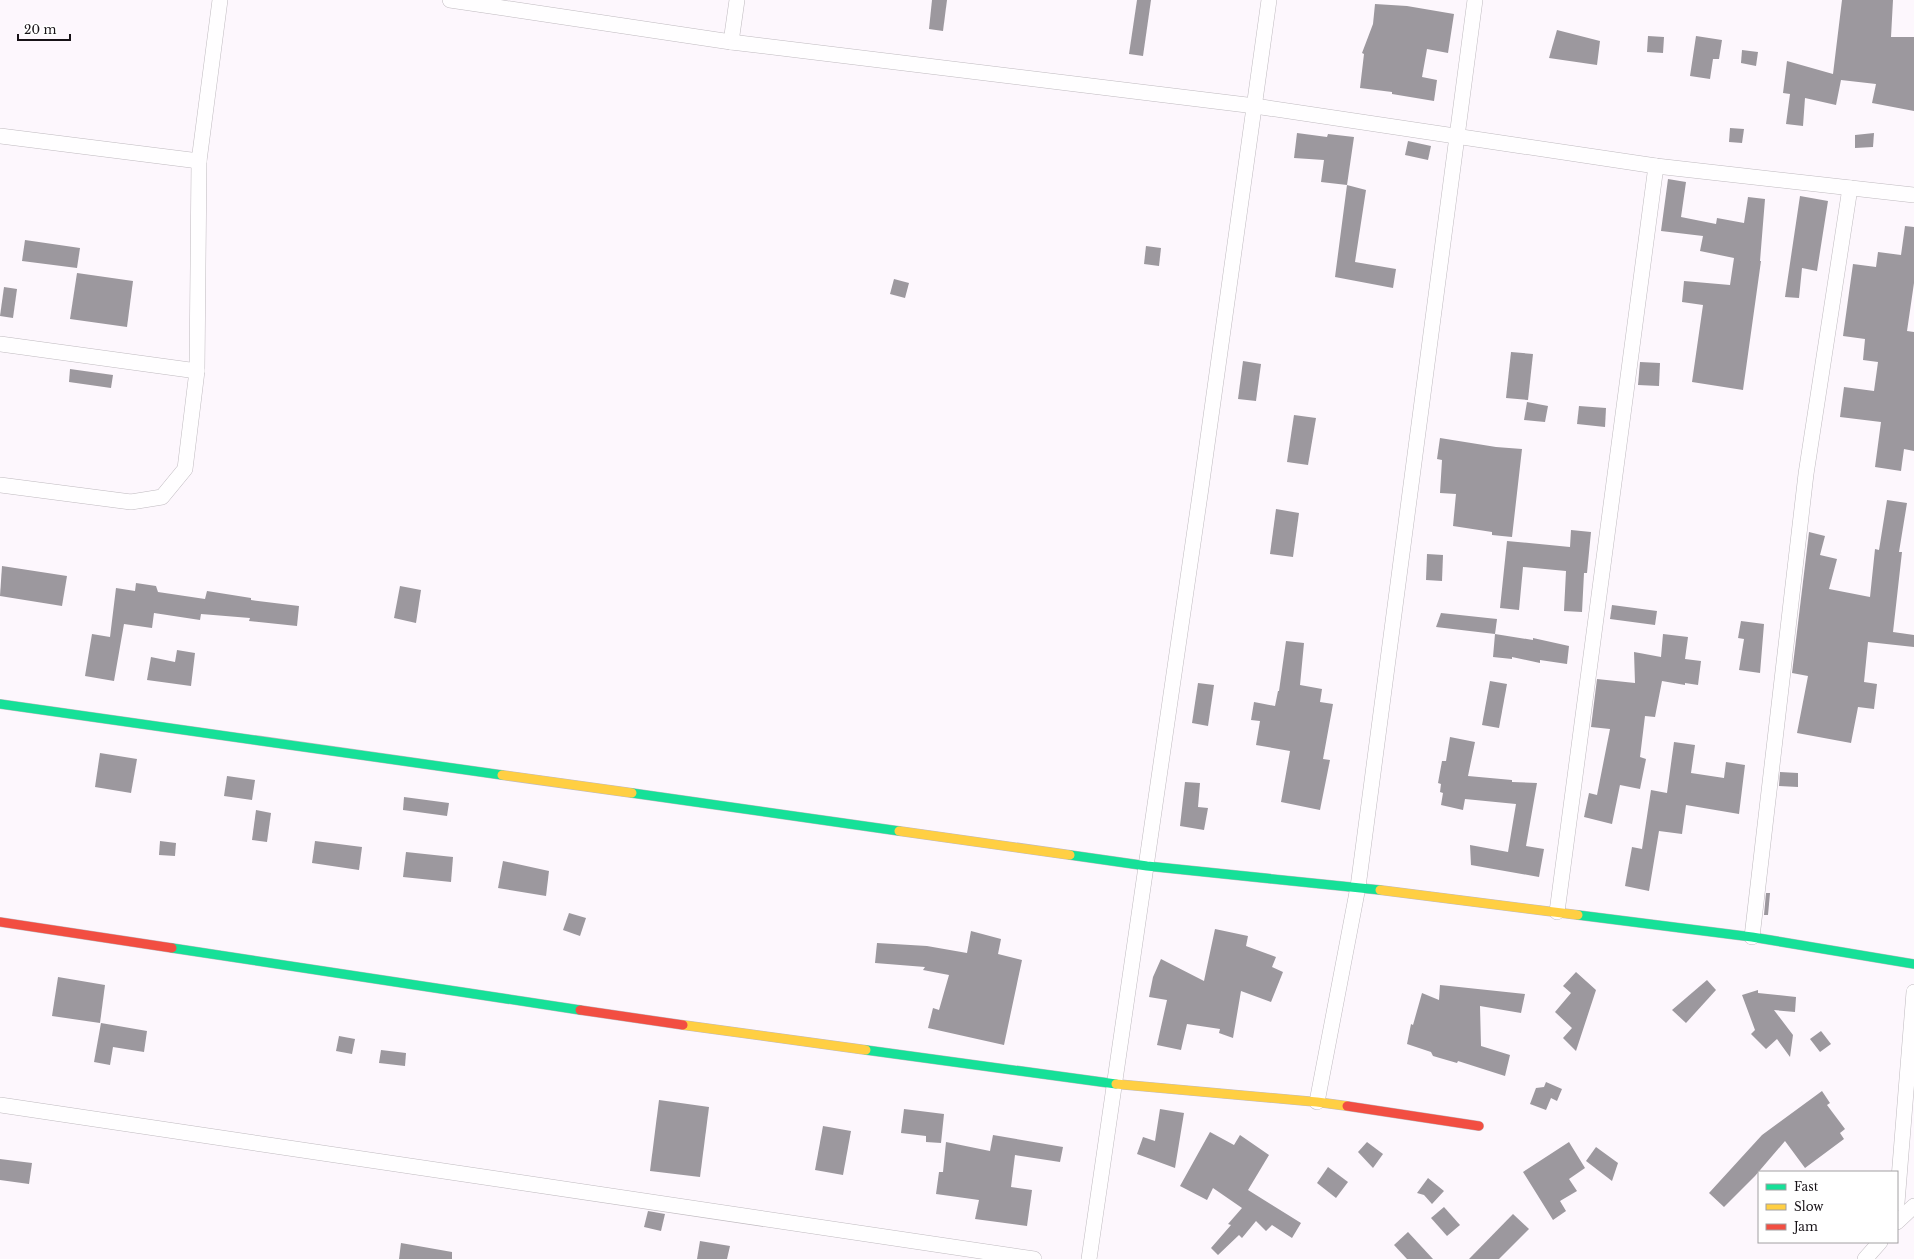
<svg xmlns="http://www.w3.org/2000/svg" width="1914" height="1259" viewBox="0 0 1914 1259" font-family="'Libre Baskerville',serif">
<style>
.building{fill:#9c989e}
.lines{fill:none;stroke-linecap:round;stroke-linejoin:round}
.street-casing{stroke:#bfbabf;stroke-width:16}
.fast-casing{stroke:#bfbabf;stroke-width:10}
.slow-casing{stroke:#bfbabf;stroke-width:10}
.jam-casing{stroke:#bfbabf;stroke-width:10}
.street{stroke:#fffeff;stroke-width:15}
.fast{stroke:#16e098;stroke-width:9}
.slow{stroke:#ffcf43;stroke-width:9}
.jam{stroke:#f24e42;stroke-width:9}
</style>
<rect width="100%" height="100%" fill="#fdf7fd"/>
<!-- building -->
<g class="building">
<path d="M932,0H947L943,31L929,29Z"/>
<path d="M1137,0H1151L1143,56L1129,54Z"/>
<path d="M1842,0H1893L1891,37H1914V111L1872,103L1876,84L1841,80L1836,105L1805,98L1803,126L1786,124L1790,94L1783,93L1787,61L1833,74Z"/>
<path d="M1375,4L1407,6L1454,14L1448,53L1427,49L1422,77L1437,80L1434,101L1392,94V92L1360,88L1364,54L1362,53L1373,24Z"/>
<path d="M1557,30L1600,41L1597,65L1549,58Z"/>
<path d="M1648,36L1664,37L1663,53L1647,52Z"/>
<path d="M1696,36L1722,40L1719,59H1713L1710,79L1690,76Z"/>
<path d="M1742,50L1758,52L1756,66L1741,63Z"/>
<path d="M1730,128L1744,129L1742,143L1729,142Z"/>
<path d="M1297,133L1327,137L1328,134L1354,137L1347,185L1321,182L1324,160L1294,158Z"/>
<path d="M1874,133L1873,147L1855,148V135Z"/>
<path d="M1408,141L1431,146L1428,160L1405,155Z"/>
<path d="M1668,179L1686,182L1681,217L1716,224L1717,218L1744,223L1748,197L1765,199L1760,261H1761L1743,390L1692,382L1703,305L1682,302L1684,281L1730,285L1734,258L1700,251L1703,236L1661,231Z"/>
<path d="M1347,185L1366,190L1355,262L1396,269L1393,288L1335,277Z"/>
<path d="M1800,196L1828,201L1817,271L1802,268L1799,298L1785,297Z"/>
<path d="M1905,226L1914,227V283L1907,331L1914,332V451L1904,449L1901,471L1875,467L1881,422L1840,417L1844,387L1874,391L1878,362L1863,360L1865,339L1843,336L1853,264L1876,267L1878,252L1901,255Z"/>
<path d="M25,240L80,248L77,268L22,261Z"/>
<path d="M1146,246L1161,248L1159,266L1144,264Z"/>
<path d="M77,273L133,281L127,327L70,319Z"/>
<path d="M894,279L909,283L905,298L890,294Z"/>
<path d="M4,287L17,289L13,318L0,316Z"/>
<path d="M1511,352L1533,354L1528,400L1506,398Z"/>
<path d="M1243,361L1261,364L1256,401L1238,399Z"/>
<path d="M1640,362L1660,363L1659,386L1638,385Z"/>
<path d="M70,369L113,375L111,388L69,382Z"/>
<path d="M1527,402L1548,406L1545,422L1524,420Z"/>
<path d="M1579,406L1606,408L1605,427L1577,424Z"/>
<path d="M1294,415L1316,418L1308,465L1287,462Z"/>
<path d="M1440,438L1496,447L1522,449L1512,537L1492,535V532L1453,526L1456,494L1440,493L1442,460L1437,459Z"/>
<path d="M1887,500L1907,503L1899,552H1902L1893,632L1914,635V647L1868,642L1864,682L1877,684L1874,709L1858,707L1851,743L1797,733L1808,676L1792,673L1809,532L1825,536L1820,555L1837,559L1829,589L1870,597L1875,549L1879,550Z"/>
<path d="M1276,509L1299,513L1293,557L1270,554Z"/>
<path d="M1571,530L1591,532L1587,573H1584L1582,612L1564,611L1566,571L1523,567L1519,610L1500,608L1507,541L1570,547Z"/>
<path d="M1427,554L1443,555L1442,581L1426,580Z"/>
<path d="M2,566L67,576L62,606L0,596Z"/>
<path d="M136,583L156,586L158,592L205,599L207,591L251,598V600L299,606L297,626L249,621L250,618L201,614L200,620L154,613L152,628L124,624L114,681L85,676L92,634L110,637L116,588L135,591Z"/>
<path d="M400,586L421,590L416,623L394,618Z"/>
<path d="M1612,605L1657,611L1655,625L1610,619Z"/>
<path d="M1441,613L1497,619L1495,634L1436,627Z"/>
<path d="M1741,621L1764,624L1760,673L1739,670L1744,639L1738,638Z"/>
<path d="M1495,634L1533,640V638L1569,646L1567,664L1540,660V663L1512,657V659L1493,657Z"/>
<path d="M1663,634L1688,637L1685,659L1701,661L1698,685L1685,683V685L1662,681L1655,717L1645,716L1640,757L1646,759L1640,789L1620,785L1612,824L1584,817L1589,793L1597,795L1610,729L1591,727L1597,679L1635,683L1634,652L1661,657Z"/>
<path d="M1286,641L1304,643L1300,685L1322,689L1320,702L1333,704L1323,759L1330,760L1320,810L1281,802L1290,751L1256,745L1260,721L1251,720L1254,702L1275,706L1278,691H1279Z"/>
<path d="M177,650L195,653L191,686L147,680L151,657L175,662Z"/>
<path d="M1490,681L1507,684L1499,728L1482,725Z"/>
<path d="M1198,683L1214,685L1208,726L1192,723Z"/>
<path d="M1450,737L1475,742L1468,776L1512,780V782L1537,783L1526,846L1544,849L1539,877L1471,865L1470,845L1508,852L1516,804L1465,799L1463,810L1441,805L1443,793L1440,792L1441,784L1438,783L1442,761H1446Z"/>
<path d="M1674,742L1695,745L1691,773L1724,778L1726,762L1745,765L1739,814L1686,805L1682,834L1659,831L1649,891L1625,886L1632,847L1642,849L1651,790L1667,793Z"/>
<path d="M100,753L137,759L131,793L95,787Z"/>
<path d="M1780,772L1798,773V787L1779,786Z"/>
<path d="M227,776L255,780L252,800L224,796Z"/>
<path d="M1185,782L1200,783L1198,807L1208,808L1204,830L1180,826Z"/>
<path d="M404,797L449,803L447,816L403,810Z"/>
<path d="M256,810L271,813L267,842L252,840Z"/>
<path d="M160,841L176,843L175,856L159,855Z"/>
<path d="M315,841L362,847L359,870L312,863Z"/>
<path d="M406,852L453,857L451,882L403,877Z"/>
<path d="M503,861L549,871L546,896L498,888Z"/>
<path d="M1766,893H1770L1768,915H1764Z"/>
<path d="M569,913L586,918L580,936L563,930Z"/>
<path d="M1215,929L1248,936L1246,946L1276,957L1272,967L1283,972L1271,1002L1241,991L1233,1038L1219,1033L1220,1029L1187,1024L1181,1050L1157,1045L1167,1000L1149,997L1153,977L1161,959L1204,981Z"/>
<path d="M971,931L1001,939L998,954L1022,960L1004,1045L928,1028L933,1008L939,1010L949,975L923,970L925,967L875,963L877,943L927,946L967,953Z"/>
<path d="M1576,972L1596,990L1576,1051L1563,1038L1572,1028L1555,1012L1571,993L1563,986Z"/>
<path d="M58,977L105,985L100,1023L52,1016Z"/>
<path d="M1707,980L1716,990L1686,1023L1672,1010Z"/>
<path d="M1440,985L1525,994L1521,1013L1480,1006L1481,1046L1510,1055L1505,1076L1458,1061L1457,1063L1433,1056L1431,1052L1407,1044L1411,1024L1413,1025L1422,993L1439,1000Z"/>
<path d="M1758,990V993L1796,997L1795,1012L1774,1010L1793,1035L1790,1057L1777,1039L1766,1049L1751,1034L1755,1030L1742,995Z"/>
<path d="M101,1023L147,1031L144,1052L113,1047L110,1065L94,1062Z"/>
<path d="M1821,1031L1831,1044L1820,1052L1810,1039Z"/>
<path d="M339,1036L355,1039L352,1054L336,1051Z"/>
<path d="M381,1050L406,1053L405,1066L379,1063Z"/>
<path d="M1546,1082L1562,1089L1557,1101L1551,1098L1546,1110L1530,1104L1536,1088L1544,1087Z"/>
<path d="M1822,1091L1830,1103L1827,1105L1845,1129L1840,1133L1844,1139L1805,1168L1785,1141L1755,1176L1724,1207L1709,1193L1762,1135Z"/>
<path d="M659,1100L709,1107L700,1177L650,1171Z"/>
<path d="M904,1109L944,1114L941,1143L926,1142V1136L901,1133Z"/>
<path d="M1160,1109L1184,1113L1175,1168L1137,1154L1143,1137L1155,1141Z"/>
<path d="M823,1126L851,1131L843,1175L815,1170Z"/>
<path d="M1210,1132L1234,1145L1240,1135L1269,1155L1248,1190L1301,1223L1292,1238L1272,1225L1266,1231L1256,1221L1242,1238L1239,1235L1218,1255L1211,1248L1231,1225L1228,1224L1242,1208L1213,1188L1207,1200L1180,1186Z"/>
<path d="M993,1135L1063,1147L1060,1162L1015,1155L1011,1187L1032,1190L1027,1226L975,1219L979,1200L936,1194L939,1172H943L946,1142L990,1151Z"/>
<path d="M1367,1142L1383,1154L1373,1168L1358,1152Z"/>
<path d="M1569,1142L1585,1168L1569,1179L1577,1191L1560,1201L1566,1211L1553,1220L1523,1172Z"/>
<path d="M1596,1147L1618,1163L1612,1181L1586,1161Z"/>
<path d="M0,1159L32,1163L29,1184L0,1180Z"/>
<path d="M1328,1167L1348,1182L1336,1198L1317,1183Z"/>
<path d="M1428,1178L1444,1191L1432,1204L1424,1195L1417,1193Z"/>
<path d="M1444,1207L1460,1225L1447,1236L1431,1218Z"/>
<path d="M648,1211L665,1214L661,1231L644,1227Z"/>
<path d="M1513,1214L1529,1229L1499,1259H1469Z"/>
<path d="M1408,1232L1433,1259H1407L1394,1245Z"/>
<path d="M700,1241L730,1246L727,1259H697Z"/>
<path d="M401,1243L452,1252V1259H399Z"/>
</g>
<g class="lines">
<defs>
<g id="street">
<path d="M450,0L731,42L1255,106L1656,166L1914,195"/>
<path d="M731,42L737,0"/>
<path d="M0,136L199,161"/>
<path d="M0,344L197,371"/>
<path d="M0,485L131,502L162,497L185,469L197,371L199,161L220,0"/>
<path d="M1557,912L1656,166"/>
<path d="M1752,937L1806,474L1850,188"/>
<path d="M1317,1102L1358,887L1475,0"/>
<path d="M0,1105L1034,1259"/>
<path d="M1897,1203L1914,992"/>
<path d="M1897,1222L1914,1206"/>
<path d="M1089,1259L1201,488L1269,0"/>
<path d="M1865,1259L1880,1242"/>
</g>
<g id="fast">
<path d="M0,704L502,775"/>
<path d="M632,793L899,831"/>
<path d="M1070,855L1147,866L1380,890"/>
<path d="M1578,915L1752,937L1914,964"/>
<path d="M172,948L580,1010"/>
<path d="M866,1050L1116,1084"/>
</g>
<g id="slow">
<path d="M502,775L632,793"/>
<path d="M899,831L1070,855"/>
<path d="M1380,890L1578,915"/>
<path d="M683,1025L866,1050"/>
<path d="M1116,1084L1317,1102L1347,1106"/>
</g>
<g id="jam">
<path d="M0,922L172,948"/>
<path d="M580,1010L683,1025"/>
<path d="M1347,1106L1479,1126"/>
</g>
</defs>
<!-- street casing -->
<use href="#street" class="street-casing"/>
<!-- fast casing -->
<use href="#fast" class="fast-casing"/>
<!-- slow casing -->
<use href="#slow" class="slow-casing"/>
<!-- jam casing -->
<use href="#jam" class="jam-casing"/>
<!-- street -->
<use href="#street" class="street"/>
<!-- fast -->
<use href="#fast" class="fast"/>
<!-- slow -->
<use href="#slow" class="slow"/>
<!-- jam -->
<use href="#jam" class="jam"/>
</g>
<!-- legend -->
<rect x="1758" y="1171" width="140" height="72" fill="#ffffff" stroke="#a2a0a2"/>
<rect x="1766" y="1184" width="20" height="6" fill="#16e098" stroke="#a2a0a2"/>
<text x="1794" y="1191" font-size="12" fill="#171217">Fast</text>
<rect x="1766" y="1204" width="20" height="6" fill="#ffcf43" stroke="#a2a0a2"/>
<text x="1794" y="1211" font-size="12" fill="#171217">Slow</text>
<rect x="1766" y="1224" width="20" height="6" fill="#f24e42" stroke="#a2a0a2"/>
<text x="1794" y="1231" font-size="12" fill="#171217">Jam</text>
<!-- scale -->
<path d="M18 34v6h52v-6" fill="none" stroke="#171217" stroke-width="2"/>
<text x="24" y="34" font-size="12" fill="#171217" stroke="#ffffff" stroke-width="3" paint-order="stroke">20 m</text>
</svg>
